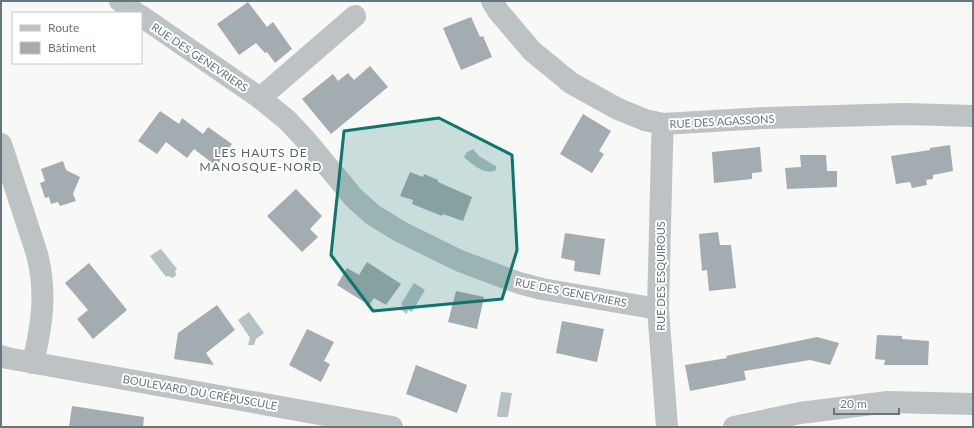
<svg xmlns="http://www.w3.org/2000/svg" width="974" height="428" viewBox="0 0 974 428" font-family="Lato,sans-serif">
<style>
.water{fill:#b5c1c4}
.building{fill:#a3acb0}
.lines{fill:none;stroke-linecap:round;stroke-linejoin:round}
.street{stroke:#bdc2c5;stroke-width:22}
.marked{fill:#0f766e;fill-opacity:0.2;stroke:#0f766e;stroke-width:3;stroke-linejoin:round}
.labels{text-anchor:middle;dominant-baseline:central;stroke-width:4;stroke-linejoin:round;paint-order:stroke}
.street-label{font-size:11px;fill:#66767d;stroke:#fff}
.neighbourhood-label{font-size:12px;letter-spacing:1px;fill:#576369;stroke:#fff}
</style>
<rect width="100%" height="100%" fill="#f8f8f6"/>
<!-- water -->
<g class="water">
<path d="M473,149L479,156L494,165L496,166V170C486,176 471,164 464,157L467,152Z"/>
<path d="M161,249L177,269L175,271L176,275L173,278L168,276L166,277L150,256Z"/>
<path d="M414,283L425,290L412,312L408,310L407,314L401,310L403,306L401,304Z"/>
<path d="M249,312L264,333L256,339L254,345H248L250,338L238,320Z"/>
<path d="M501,392L512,393L508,417H498L497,415Z"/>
</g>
<!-- building -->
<g class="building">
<path d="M248,2L267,27L273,22L292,49L275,63L267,52L265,53L256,43L239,55L217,24Z"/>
<path d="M471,17L480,37L483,36L492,57L461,70L443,28Z"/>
<path d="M370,66L388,87L331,134L302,99L333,74L338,81L348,73L354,80Z"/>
<path d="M160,111L179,124L182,118L203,134L208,127L232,144L216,166L194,149L187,158L166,142L157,154L138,141Z"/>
<path d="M583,114L611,131L599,151L604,154L592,173L560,154Z"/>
<path d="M950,145L953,171L933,175V179L926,180L927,185L912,188L910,182L896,184L891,156L930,150V148Z"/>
<path d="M760,147L762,172L752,173V179L714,183L712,152Z"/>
<path d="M800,155H826L827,171H837V187L787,189L785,168L801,167Z"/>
<path d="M63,161L66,170L80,177L73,194L76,201L60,206L58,202L51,204L49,197L45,198L40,183L45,181L41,169Z"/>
<path d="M410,172L423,177L424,174L438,180V182L472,197L463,221L443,214L442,216L412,204L413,200L400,196Z"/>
<path d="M296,189L322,216L310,229L318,237L302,252L267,216Z"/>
<path d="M718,232L720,245H731L736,288L709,291L707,270L702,271L699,234Z"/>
<path d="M565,233L605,239L600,275L574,271L575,261L561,258Z"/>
<path d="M367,262L401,284L386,305L374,298L369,305L337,285L347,268L359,275Z"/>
<path d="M89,263L127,310L93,339L77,319L88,310L65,283Z"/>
<path d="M456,291L484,297L477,329L448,322Z"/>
<path d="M217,305L235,330L206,353L214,365L174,359L178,333Z"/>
<path d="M562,321L604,329L597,362L556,353Z"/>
<path d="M307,329L334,342L324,361L330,364L321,382L289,365Z"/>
<path d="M877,335L902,336V339L929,341L928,365H884L885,360L875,359Z"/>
<path d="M817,337L839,343L830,365L810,360L744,371L746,380L690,391L685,365L727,358L726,356L759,349Z"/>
<path d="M416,365L467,385L457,413L406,394Z"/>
<path d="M72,406L144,417L143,427H69Z"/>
</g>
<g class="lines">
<!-- street -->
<g class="street">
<path d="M120,1L136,13"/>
<path d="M492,1L498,11L532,51L571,83L618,109L645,120L663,124L765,118L906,114L973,116"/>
<path d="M141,16L260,98L287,120L304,138L354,198L373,215L401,232L460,261L519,283L542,289L658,309"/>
<path d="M260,98L355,16"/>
<path d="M663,124L662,147L658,309L667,427"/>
<path d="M1,144L37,254C47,293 42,324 33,363"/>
<path d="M1,356L7,358L392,427"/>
<path d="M734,427L800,413L888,402L973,404"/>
</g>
</g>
<!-- marked area -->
<path class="marked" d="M439,118L512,155L517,250L502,299L373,311L331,255L344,131Z"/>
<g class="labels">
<!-- street labels -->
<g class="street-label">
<text transform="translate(200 57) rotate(34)">RUE DES GENEVRIERS</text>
<text transform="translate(722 121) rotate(-3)">RUE DES AGASSONS</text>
<text transform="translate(660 276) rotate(-90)">RUE DES ESQUIROUS</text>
<text transform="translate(571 292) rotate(11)">RUE DES GENEVRIERS</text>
<text transform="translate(200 392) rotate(10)">BOULEVARD DU CRÉPUSCULE</text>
</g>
<!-- neighbourhood labels -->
<g class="neighbourhood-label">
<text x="261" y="152">LES HAUTS DE<tspan x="261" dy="14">MANOSQUE-NORD</tspan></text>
</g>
</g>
<!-- border -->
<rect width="974" height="428" fill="none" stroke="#66767d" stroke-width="4"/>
<!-- legend -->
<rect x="12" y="12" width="130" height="52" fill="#ffffff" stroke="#c2c8cb"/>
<rect x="20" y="25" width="20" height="6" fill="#bdc2c5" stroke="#c2c8cb"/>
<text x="48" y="32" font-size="12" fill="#66767d">Route</text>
<rect x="20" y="42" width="20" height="12" fill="#a3acb0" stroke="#c2c8cb"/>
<text x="48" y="52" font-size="12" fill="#66767d">Bâtiment</text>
<!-- scale -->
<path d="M834 408v6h65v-6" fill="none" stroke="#66767d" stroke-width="2"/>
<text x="840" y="408" font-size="12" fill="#66767d" stroke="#ffffff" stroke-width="3" paint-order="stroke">20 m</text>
</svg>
